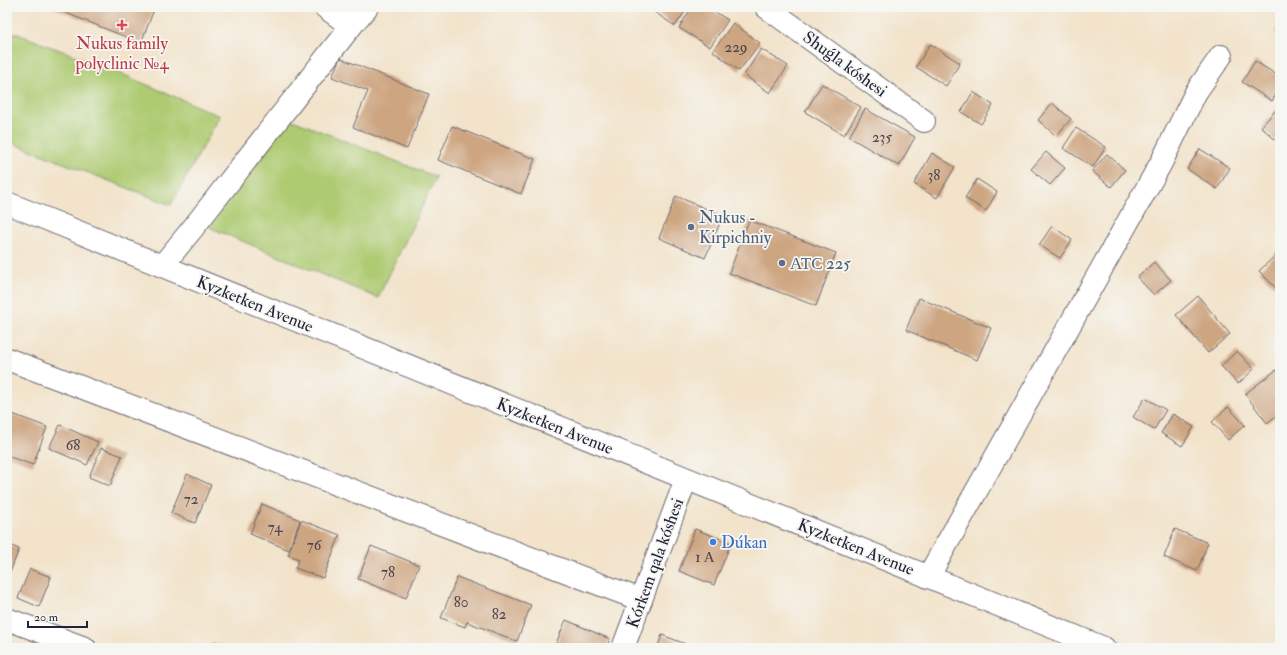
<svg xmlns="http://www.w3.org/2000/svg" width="1287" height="655" viewBox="0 0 1287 655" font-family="'IM FELL Double Pica',serif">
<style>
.green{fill:#aecb72;stroke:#687656}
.building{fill:#cda581}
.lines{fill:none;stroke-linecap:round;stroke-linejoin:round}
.minor-casing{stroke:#6b666d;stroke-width:24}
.minor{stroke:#fff;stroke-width:22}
.health-dot{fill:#e0444e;stroke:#f6f6f2;stroke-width:1.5}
.service-dot{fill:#5c6f8a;stroke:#f6f6f2;stroke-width:1.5}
.shop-dot{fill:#3f7fe0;stroke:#f6f6f2;stroke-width:1.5}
.labels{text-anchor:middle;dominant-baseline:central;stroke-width:3.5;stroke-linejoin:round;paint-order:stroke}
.number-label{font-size:15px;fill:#4d434c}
.health-label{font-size:17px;fill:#be3a42;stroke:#f6f6f2}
.street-label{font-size:17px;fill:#22223b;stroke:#f6f6f2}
.service-label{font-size:17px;fill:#4e5e75;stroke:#f6f6f2;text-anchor:start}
.shop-label{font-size:17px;fill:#366cbe;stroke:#f6f6f2;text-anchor:start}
</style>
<rect width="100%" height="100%" fill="#f6f6f2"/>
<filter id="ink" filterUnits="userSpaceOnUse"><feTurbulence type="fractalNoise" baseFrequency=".025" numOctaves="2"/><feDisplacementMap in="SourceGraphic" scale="8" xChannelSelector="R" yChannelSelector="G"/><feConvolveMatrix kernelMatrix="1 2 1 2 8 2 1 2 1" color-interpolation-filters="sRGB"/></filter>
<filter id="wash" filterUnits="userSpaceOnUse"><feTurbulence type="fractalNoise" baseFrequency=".012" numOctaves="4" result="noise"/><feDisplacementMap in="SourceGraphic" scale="16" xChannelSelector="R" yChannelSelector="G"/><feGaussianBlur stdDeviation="0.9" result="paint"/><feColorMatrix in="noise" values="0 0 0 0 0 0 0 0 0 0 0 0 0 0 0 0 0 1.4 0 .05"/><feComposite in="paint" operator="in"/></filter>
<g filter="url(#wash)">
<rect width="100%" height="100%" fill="#f2e3ca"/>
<!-- green -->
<g class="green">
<path d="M7,30L110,69L220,116L171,205L7,141Z"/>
<path d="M290,119L436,177L378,298L211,228L208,220Z"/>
</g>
<g id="blocks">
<!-- building -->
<g class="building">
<path d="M51,7H155L141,43Z"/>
<path d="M655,7H688L675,26L653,11Z"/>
<path d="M692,7H707L728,20L710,47L679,28Z"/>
<path d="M733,23L760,43L739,71L713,51Z"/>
<path d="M1280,23V35L1275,32Z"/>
<path d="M930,44L960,63L946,86L916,67Z"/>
<path d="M761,49L788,66L770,93L744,75Z"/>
<path d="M340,58L429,94L407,149L353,127L368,91L332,77Z"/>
<path d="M1255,61L1280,77V89L1272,101L1242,82Z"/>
<path d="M822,84L861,107L844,135L805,112Z"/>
<path d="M973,92L993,105L981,124L961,112Z"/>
<path d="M1052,103L1071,119L1056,136L1038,120Z"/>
<path d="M1280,105V144L1261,127Z"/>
<path d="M865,109L915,137L899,166L849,137Z"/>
<path d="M452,126L535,159L521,194L438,160Z"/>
<path d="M1076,128L1106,147L1093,167L1063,148Z"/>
<path d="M1200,149L1230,168L1217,189L1187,169Z"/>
<path d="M1046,152L1065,168L1050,185L1031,169Z"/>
<path d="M932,153L955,167L937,198L914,184Z"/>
<path d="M1107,154L1125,170L1111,187L1092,171Z"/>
<path d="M977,179L997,192L986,211L965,198Z"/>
<path d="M676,196L723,216L705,258L659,238Z"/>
<path d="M749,220L836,253L816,306L729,273Z"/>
<path d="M1052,226L1072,240L1060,258L1039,245Z"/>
<path d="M1280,251V285L1276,288L1259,271Z"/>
<path d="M1154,262L1171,280L1154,295L1137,277Z"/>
<path d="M1198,296L1230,334L1208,353L1176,315Z"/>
<path d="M919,298L991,328L977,360L906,330Z"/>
<path d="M1237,351L1254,369L1238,384L1221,366Z"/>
<path d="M1276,370L1280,375V413L1267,423L1245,394Z"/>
<path d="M1145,398L1166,410L1154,430L1133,417Z"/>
<path d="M1228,407L1245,425L1228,440L1212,422Z"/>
<path d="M7,412L47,427L33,465L7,456Z"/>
<path d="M1173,414L1194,427L1182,446L1161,433Z"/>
<path d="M60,425L98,442L87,465L49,448Z"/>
<path d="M101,448L122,456L110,486L89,477Z"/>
<path d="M187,474L211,485L195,523L171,513Z"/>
<path d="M262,504L300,520L289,550L250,534Z"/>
<path d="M301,520L340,535L323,578L295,568L299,559L288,555Z"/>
<path d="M695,529L731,543L714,585L679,571Z"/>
<path d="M1175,529L1208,543L1197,571L1164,557Z"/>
<path d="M7,544L19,549L8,578L7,577Z"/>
<path d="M371,546L419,565L406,598L358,579Z"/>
<path d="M30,569L51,577L39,607L18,598Z"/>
<path d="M457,577L531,605L517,641L467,622L465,627L441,618Z"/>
<path d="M566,620L610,639L606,648H554Z"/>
<path d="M662,635L696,648H657Z"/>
<path d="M213,642L228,648H211Z"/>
</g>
</g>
</g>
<g filter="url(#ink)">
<use href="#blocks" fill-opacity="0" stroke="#6b666d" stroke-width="1"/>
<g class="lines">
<defs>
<g id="minor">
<path d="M325,7L351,26"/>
<path d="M766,7L924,121"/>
<path d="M7,203L1104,648"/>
<path d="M162,266L193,228L351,26L367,7"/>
<path d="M7,359L641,600"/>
<path d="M928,577L1161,163L1196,92L1221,56"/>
<path d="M7,619L85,648"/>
<path d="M623,648L686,479"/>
</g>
</defs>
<!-- minor casing -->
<use href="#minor" class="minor-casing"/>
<!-- minor -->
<use href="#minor" class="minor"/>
</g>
</g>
<!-- markers -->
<path class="health-dot" d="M120 19h4v4h4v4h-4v4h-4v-4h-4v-4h4z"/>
<g class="service-dot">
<circle cx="691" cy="227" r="4"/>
<circle cx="782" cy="263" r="4"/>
</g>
<circle class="shop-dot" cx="713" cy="542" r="4"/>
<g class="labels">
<!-- number labels -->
<g class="number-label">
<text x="736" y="47">229</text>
<text x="882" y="137">235</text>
<text x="934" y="175">38</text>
<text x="73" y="445">68</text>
<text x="191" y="499">72</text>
<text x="275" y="527">74</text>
<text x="314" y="545">76</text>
<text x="705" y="557">1 А</text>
<text x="388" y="572">78</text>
<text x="461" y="602">80</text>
<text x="499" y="614">82</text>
</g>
<!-- health labels -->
<g class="health-label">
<text x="122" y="43">Nukus family<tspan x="122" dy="20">polyclinic №4</tspan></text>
</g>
<!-- street labels -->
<g class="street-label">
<text transform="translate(845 64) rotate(36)">Shuǵla kóshesi</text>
<text transform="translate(255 304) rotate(22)">Kyzketken Avenue</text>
<text transform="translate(555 426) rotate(22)">Kyzketken Avenue</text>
<text transform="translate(856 547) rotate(22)">Kyzketken Avenue</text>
<text transform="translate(655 563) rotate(-70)">Kórkem qala kóshesi</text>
</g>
<!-- service labels -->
<g class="service-label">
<text x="699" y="217">Nukus -<tspan x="699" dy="20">Kirpichniy</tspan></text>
<text x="790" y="263">АТС 225</text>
</g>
<!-- shop labels -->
<g class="shop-label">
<text x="721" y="542">Dúkan</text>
</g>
</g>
<!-- margin -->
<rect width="1287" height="655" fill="none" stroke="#f6f6f2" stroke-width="24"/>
<!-- scale -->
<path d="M28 621v6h59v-6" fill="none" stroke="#22223b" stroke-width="2"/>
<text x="34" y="621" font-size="12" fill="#22223b" stroke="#f6f6f2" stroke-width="3" paint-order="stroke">20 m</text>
</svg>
